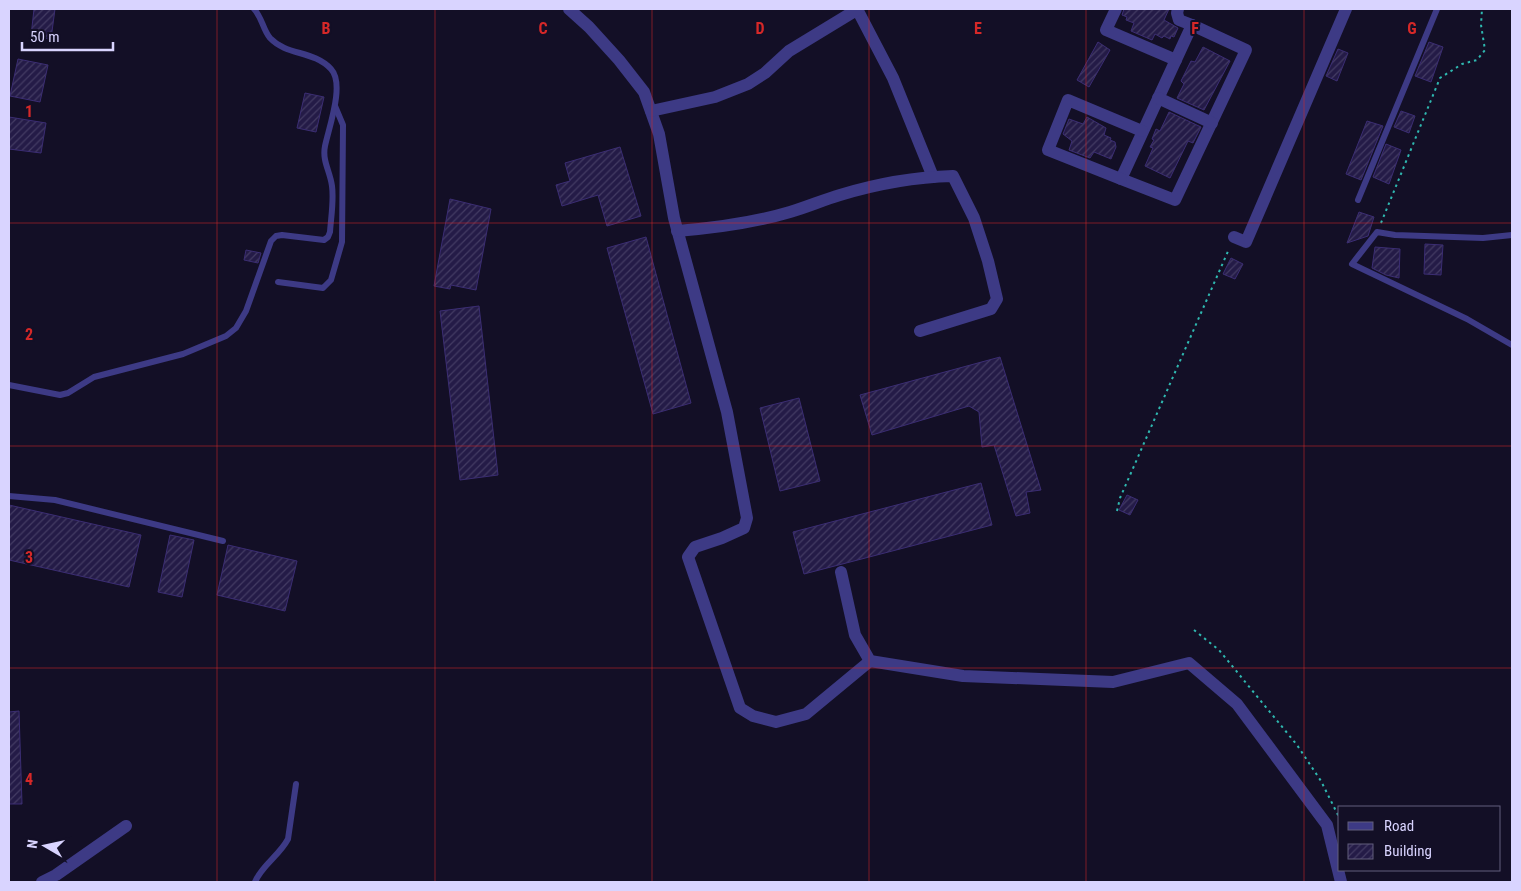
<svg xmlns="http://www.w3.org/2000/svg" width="1521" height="891" viewBox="0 0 1521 891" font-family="'Roboto Condensed',sans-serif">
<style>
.building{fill:url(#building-hatch);stroke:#3b2d73}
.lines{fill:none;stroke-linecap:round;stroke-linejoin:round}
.path{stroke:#2fb8b0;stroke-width:2;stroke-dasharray:2.5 4;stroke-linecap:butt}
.lane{stroke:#3d3a85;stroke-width:6}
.street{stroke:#3d3a85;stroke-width:12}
.grid{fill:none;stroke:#d62828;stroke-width:1;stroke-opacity:0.55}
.grid-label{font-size:16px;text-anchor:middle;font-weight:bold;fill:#d62828;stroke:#130f26;stroke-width:4;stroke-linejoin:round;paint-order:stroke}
</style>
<defs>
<pattern id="building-hatch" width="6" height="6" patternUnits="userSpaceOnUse" patternTransform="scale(1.25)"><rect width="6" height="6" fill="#241b47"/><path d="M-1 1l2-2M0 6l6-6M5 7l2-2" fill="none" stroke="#433b63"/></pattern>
</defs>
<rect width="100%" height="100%" fill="#130f26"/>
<!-- building -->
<g class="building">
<path d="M34,9H55L51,39L31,36Z"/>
<path d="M1124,9H1169L1164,20L1178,28L1174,37L1171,36L1170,39L1164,36L1162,38L1155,34L1152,40L1131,31L1134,23L1126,20L1127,17L1122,15Z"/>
<path d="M1098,42L1110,50L1089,87L1077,80Z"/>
<path d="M1429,42L1443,47L1431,82L1415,76Z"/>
<path d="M1203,47L1230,61L1204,110L1177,98L1184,84L1181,81L1191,61L1195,62Z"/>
<path d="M1338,49L1348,53L1337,81L1326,76Z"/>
<path d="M18,59L48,65L40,102L10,96Z"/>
<path d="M305,93L324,97L316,132L297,128Z"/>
<path d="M1401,111L1415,116L1409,133L1394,127Z"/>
<path d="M1169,112L1201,127L1193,143L1188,141L1170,178L1145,166L1153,148L1150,147L1154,140L1152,139L1156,129L1160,131Z"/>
<path d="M9,117L46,123L41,153L9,149Z"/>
<path d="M1087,117L1106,128L1104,135L1111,138L1110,140L1115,142L1116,147L1111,159L1094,152L1090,158L1069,150L1072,141L1063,134L1069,119L1083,124Z"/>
<path d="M1367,121L1383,126L1361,180L1346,174Z"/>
<path d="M1386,144L1401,150L1389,184L1373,177Z"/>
<path d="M620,147L641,216L607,226L598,195L562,206L556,185L570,181L565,163Z"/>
<path d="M450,199L491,209L476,290L451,285L450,289L434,286Z"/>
<path d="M1359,212L1374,217L1368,236L1347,243Z"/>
<path d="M646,237L691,403L653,414L607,248Z"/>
<path d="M1425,244L1443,245L1441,275L1424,274Z"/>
<path d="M1375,247L1400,249L1399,278L1386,275L1372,268Z"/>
<path d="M246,250L261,253L258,263L244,260Z"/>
<path d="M1231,258L1243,264L1235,279L1223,274Z"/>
<path d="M479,306L498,475L460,480L440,311Z"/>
<path d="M1000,357L1041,490L1026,492L1030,513L1016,516L994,445L982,447L979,412L969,406L872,435L860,395Z"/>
<path d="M799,398L820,481L780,491L760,408Z"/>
<path d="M981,483L992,525L804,574L793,532Z"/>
<path d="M1127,495L1138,500L1130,515L1119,510Z"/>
<path d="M9,505L141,535L129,587L9,560Z"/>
<path d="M170,535L194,540L182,597L158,592Z"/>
<path d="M228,545L297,561L285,611L217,595Z"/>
<path d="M19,711L22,804H9V712Z"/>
</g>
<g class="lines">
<!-- path -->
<g class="path">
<path d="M1381,223L1440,78L1462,64L1477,60L1485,50L1481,25L1482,9"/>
<path d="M1117,511L1120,498L1229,249"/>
<path d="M1194,630L1219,650L1297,745L1321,781L1340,819"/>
</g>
<!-- lane -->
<g class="lane">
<path d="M1358,200L1437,9"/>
<path d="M1512,235L1483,238L1395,235L1377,232L1352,264L1467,319L1512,345"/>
<path d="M278,282L323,288L331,280L342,242L343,125L335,106"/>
<path d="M9,385L60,395L68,393L94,377L183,354L226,336L236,328L246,311L271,241L276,236L282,235L324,240L328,237L330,232C331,217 334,201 332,186C330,171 322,161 325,146C329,127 345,84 331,69C313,50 287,56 270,38C263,30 262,17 254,9"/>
<path d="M9,496L55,500L223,541"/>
<path d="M255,882C262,865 279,856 288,839L296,784"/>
</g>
<!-- street -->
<g class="street">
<path d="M569,9L589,27L619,60L644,92L659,134L674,218L727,412L747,518L744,528L722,538L695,547L688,557L740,708L753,716L776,722L806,714L870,661"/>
<path d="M857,9L893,78L933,177"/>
<path d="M1116,9L1106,30L1176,60"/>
<path d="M1178,9L1177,13L1179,20L1192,25"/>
<path d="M1192,25L1246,50L1175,200L1121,179Z"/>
<path d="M1158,98L1212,123"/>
<path d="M651,111L715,97L748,84L765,73L789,51L858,9"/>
<path d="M1121,179L1048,150L1068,100L1142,131"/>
<path d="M677,231C715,228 753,223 790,212C807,207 823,200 840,195C876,184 916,177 953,176L974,218L988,261L997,299L991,309L920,331"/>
<path d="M1234,237L1246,242L1346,9"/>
<path d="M841,572L855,635L870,661L963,676L1113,682L1189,663L1237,704L1327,825L1341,882"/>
<path d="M42,882L56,875L126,826"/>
</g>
</g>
<!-- grid -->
<path class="grid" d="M217,9V882M435,9V882M652,9V882M869,9V882M1086,9V882M1304,9V882M9,223H1512M9,446H1512M9,668H1512"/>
<g class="grid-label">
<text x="326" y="34">B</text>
<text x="543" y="34">C</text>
<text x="760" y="34">D</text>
<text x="978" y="34">E</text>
<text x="1195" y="34">F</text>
<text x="1412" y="34">G</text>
<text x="29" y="117">1</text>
<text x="29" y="340">2</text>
<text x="29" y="563">3</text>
<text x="29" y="785">4</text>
</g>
<!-- border -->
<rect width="1521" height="891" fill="none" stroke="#d9d4ff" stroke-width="20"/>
<!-- legend -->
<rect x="1338" y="806" width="162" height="65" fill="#130f26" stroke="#625e7d"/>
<rect x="1348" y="822" width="25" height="8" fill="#3d3a85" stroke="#625e7d"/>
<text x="1384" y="831" font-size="15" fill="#d9d4ff">Road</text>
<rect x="1348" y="844" width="25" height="15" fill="url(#building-hatch)" stroke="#625e7d"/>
<text x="1384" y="856" font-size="15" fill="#d9d4ff">Building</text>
<!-- north arrow -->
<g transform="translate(45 846) rotate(279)" stroke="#130f26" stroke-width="4" paint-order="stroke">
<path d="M0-4L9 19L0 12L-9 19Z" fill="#d9d4ff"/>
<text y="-8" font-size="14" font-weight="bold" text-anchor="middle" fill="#d9d4ff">N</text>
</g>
<!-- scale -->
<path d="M22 42v8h91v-8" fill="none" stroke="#d9d4ff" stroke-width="2.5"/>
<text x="30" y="42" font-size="15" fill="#d9d4ff" stroke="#130f26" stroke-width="4" paint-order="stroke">50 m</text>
</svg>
